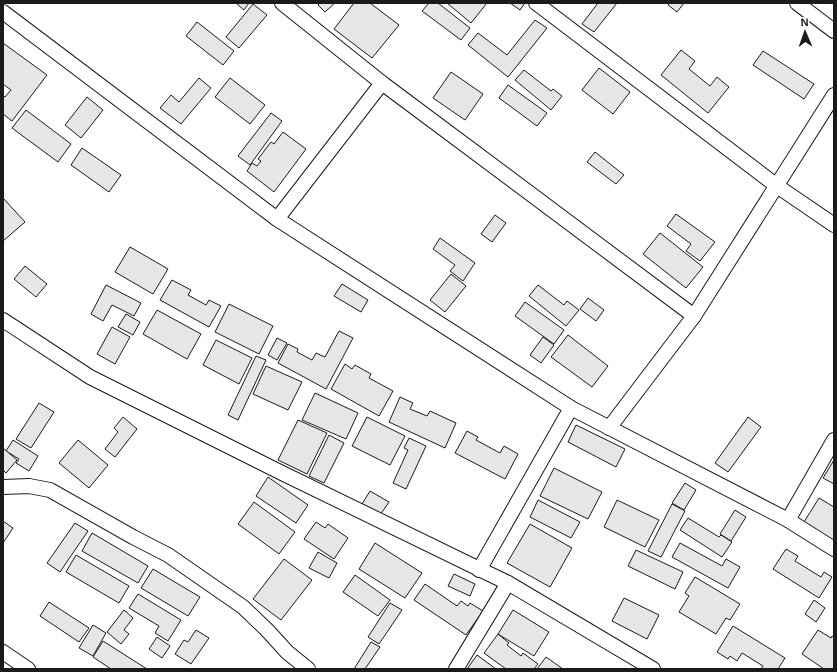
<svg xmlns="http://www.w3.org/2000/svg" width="837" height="672" viewBox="0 0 837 672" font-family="Helvetica,sans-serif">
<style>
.building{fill:#e6e6e6;stroke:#1a1a1a}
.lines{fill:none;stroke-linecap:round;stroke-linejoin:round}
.street-casing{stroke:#1a1a1a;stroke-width:16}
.street{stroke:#fff;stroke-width:14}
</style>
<rect width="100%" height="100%" fill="#fff"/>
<!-- building -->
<g class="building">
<path d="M237,3H249L244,10L237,4Z"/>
<path d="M320,3H335L325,12L318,5Z"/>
<path d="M354,3H370L399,25L372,58L334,29Z"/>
<path d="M429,3H438L470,28L461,40L422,11Z"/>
<path d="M447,3H487L471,23Z"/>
<path d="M510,3H525L520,10Z"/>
<path d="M598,3H617L594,32L582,24Z"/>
<path d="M669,3H684L677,12L668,5Z"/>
<path d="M253,4L267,15L239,48L226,37Z"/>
<path d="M535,20L547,28L508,77L468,45L478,33L507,55Z"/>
<path d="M197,22L234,51L223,65L186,36Z"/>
<path d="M3,43L47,75L12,121L3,114V96L5,97L11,90L3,84Z"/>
<path d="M681,50L695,61L689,69L710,86L717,77L729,87L708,113L661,75Z"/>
<path d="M763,51L814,84L804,99L753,65Z"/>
<path d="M599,68L630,92L613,114L582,90Z"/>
<path d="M524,70L551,91L553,89L562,96L551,110L515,80Z"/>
<path d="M451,72L483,94L465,120L433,98Z"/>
<path d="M199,78L211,88L181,124L160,108L171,95L179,102Z"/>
<path d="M230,78L265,105L250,124L215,97Z"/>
<path d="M508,85L547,113L537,126L499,98Z"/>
<path d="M87,97L103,110L81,138L65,125Z"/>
<path d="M26,110L71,144L58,162L12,128Z"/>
<path d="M271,113L282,121L250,165L238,156Z"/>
<path d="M283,132L306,149L274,192L247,171L252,163L257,166L261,161L258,159L271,142L274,144Z"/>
<path d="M82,148L121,175L109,192L71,165Z"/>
<path d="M595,152L624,175L616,184L587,162Z"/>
<path d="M3,198L25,222L3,241Z"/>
<path d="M676,214L715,242L700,261L686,251L691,244L667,226Z"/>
<path d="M495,215L506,223L492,242L481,234Z"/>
<path d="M660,233L703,267L686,288L643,254Z"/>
<path d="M440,238L475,263L463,281L450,271L455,265L433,249Z"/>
<path d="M130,247L168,269L153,294L115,272Z"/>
<path d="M25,266L47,284L36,297L14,279Z"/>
<path d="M451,274L466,286L445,312L430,300Z"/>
<path d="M172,280L191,290L188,295L206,305L209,300L221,306L209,327L160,300Z"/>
<path d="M342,284L368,300L361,312L334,296Z"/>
<path d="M106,285L141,303L134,316L112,305L103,321L91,314Z"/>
<path d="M538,285L564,305L567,301L579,310L566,326L529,296Z"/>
<path d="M588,298L604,310L596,321L580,309Z"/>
<path d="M525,302L564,330L554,344L515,316Z"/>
<path d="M229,304L273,326L259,354L215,332Z"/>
<path d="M157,310L201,334L187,359L143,334Z"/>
<path d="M126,314L140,322L133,335L118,327Z"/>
<path d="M112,327L130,337L115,364L97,354Z"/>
<path d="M339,331L353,338L326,389L278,363L288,344L298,349L297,352L312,360L316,353L325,357Z"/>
<path d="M568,335L608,366L592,387L551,357Z"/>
<path d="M543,337L554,345L541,363L530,355Z"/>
<path d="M277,338L287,343L277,360L268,355Z"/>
<path d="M216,340L252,358L239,384L203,365Z"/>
<path d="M256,356L266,360L238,420L228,415Z"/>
<path d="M345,364L352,369L355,365L371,374L369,378L393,391L379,416L331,389Z"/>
<path d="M266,366L302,382L288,410L253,394Z"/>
<path d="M315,393L358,413L346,439L302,420Z"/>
<path d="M400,397L413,403L410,409L427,416L430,411L456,423L445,448L389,422Z"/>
<path d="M39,403L54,412L31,448L16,439Z"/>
<path d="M123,417L137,429L115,457L105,449L118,432L114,428Z"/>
<path d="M367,417L405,436L390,465L352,446Z"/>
<path d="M748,417L761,427L728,472L715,463Z"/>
<path d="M298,420L327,433L307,474L278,460Z"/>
<path d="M576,425L625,449L616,467L568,442Z"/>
<path d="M467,431L478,437L476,440L500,453L504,446L518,454L505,479L455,453Z"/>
<path d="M329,435L344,443L324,483L309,476Z"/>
<path d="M409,438L426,446L406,489L393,483L408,450L404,448Z"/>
<path d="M13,440L38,456L29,471L16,463L19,459L6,451Z"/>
<path d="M78,440L108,465L89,488L59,463Z"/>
<path d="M3,448L17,460L6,473L3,470Z"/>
<path d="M834,460V484L823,478Z"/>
<path d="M554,468L602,492L588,519L540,496Z"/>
<path d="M268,477L308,505L296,523L256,496Z"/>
<path d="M685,483L696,490L684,510L672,503Z"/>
<path d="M370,491L389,502L380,515L362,504Z"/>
<path d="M819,498L834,507V541L804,522Z"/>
<path d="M538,500L580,522L571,538L530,517Z"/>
<path d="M617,500L659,520L645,547L604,527Z"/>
<path d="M254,502L295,532L279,554L238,524Z"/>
<path d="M672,504L685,511L661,557L648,551Z"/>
<path d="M735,510L746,517L731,541L720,534Z"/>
<path d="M688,518L719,537L721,535L732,542L722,557L680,530Z"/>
<path d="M3,521L13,528L3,543Z"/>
<path d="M316,522L325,528L328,524L348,538L334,559L304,539Z"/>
<path d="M75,523L88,531L60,572L47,563Z"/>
<path d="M530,524L572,548L550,587L507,563Z"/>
<path d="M92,533L148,566L138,583L82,551Z"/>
<path d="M375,543L422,573L405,598L359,569Z"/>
<path d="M680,543L722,566L726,559L740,567L728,588L672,557Z"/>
<path d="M786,549L798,556L795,561L821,577L824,572L832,577L819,598L773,569Z"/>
<path d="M636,550L683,572L675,589L628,566Z"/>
<path d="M318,552L337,563L329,578L309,568Z"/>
<path d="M76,555L129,586L119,603L66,572Z"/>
<path d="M284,559L312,580L281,620L253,599Z"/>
<path d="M153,569L200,597L188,616L141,588Z"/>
<path d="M454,574L475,584L470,596L448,586Z"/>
<path d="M355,575L390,600L378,616L343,592Z"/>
<path d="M695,577L740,604L730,620L726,618L716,634L679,612L689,596L685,593Z"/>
<path d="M425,584L457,606L461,601L468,606L470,603L483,611L466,635L414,600Z"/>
<path d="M138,594L181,620L168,641L155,633L159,626L129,608Z"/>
<path d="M624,598L659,615L647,639L612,621Z"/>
<path d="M814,600L825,608L816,622L805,614Z"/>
<path d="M49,602L89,628L79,642L40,616Z"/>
<path d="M390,603L402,610L379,644L368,637Z"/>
<path d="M124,610L133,618L124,630L129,634L121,644L107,632Z"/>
<path d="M513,610L549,632L534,656L498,634Z"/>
<path d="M93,625L106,633L93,656L79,648Z"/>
<path d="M733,626L785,658L778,669H761L763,666L742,653L737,661L730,656L728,659L717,652Z"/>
<path d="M196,630L209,638L191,664L175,654L184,640L188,642Z"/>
<path d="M818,630L831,638L832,636L834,637V669H824L802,654Z"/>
<path d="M498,634L509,643L507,645L521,656L523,653L538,664L534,669H506L484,653Z"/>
<path d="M157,637L170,646L162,658L149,649Z"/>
<path d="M103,641L147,669H111L93,657Z"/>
<path d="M371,642L380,647L365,669H354Z"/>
<path d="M477,655L496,669H467Z"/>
<path d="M546,657L563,669H537Z"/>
</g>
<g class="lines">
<defs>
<g id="street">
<path d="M282,3L382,83L694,316"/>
<path d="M536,3L777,186L834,225"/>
<path d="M797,3L834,31"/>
<path d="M3,12L277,219L571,408L788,520L834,549"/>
<path d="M277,219L382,83"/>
<path d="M3,320L90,377L282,473L508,583L653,669"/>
<path d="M609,428L694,316L834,95"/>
<path d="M3,487L29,486L50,490L133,537L168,555L243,607L267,630L287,652L308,669"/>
<path d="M788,520L834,440"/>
<path d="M479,570L571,408"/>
<path d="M3,652L28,669"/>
<path d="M456,669L508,583"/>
</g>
</defs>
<!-- street casing -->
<use href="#street" class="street-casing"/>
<!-- street -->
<use href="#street" class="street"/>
</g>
<!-- border -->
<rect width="837" height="672" fill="none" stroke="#1a1a1a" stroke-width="8"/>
<!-- north arrow -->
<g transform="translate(805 32) rotate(358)" stroke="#ffffff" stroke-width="3" paint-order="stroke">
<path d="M0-3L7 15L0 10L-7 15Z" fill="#1a1a1a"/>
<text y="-6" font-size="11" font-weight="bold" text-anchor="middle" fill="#1a1a1a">N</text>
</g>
</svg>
